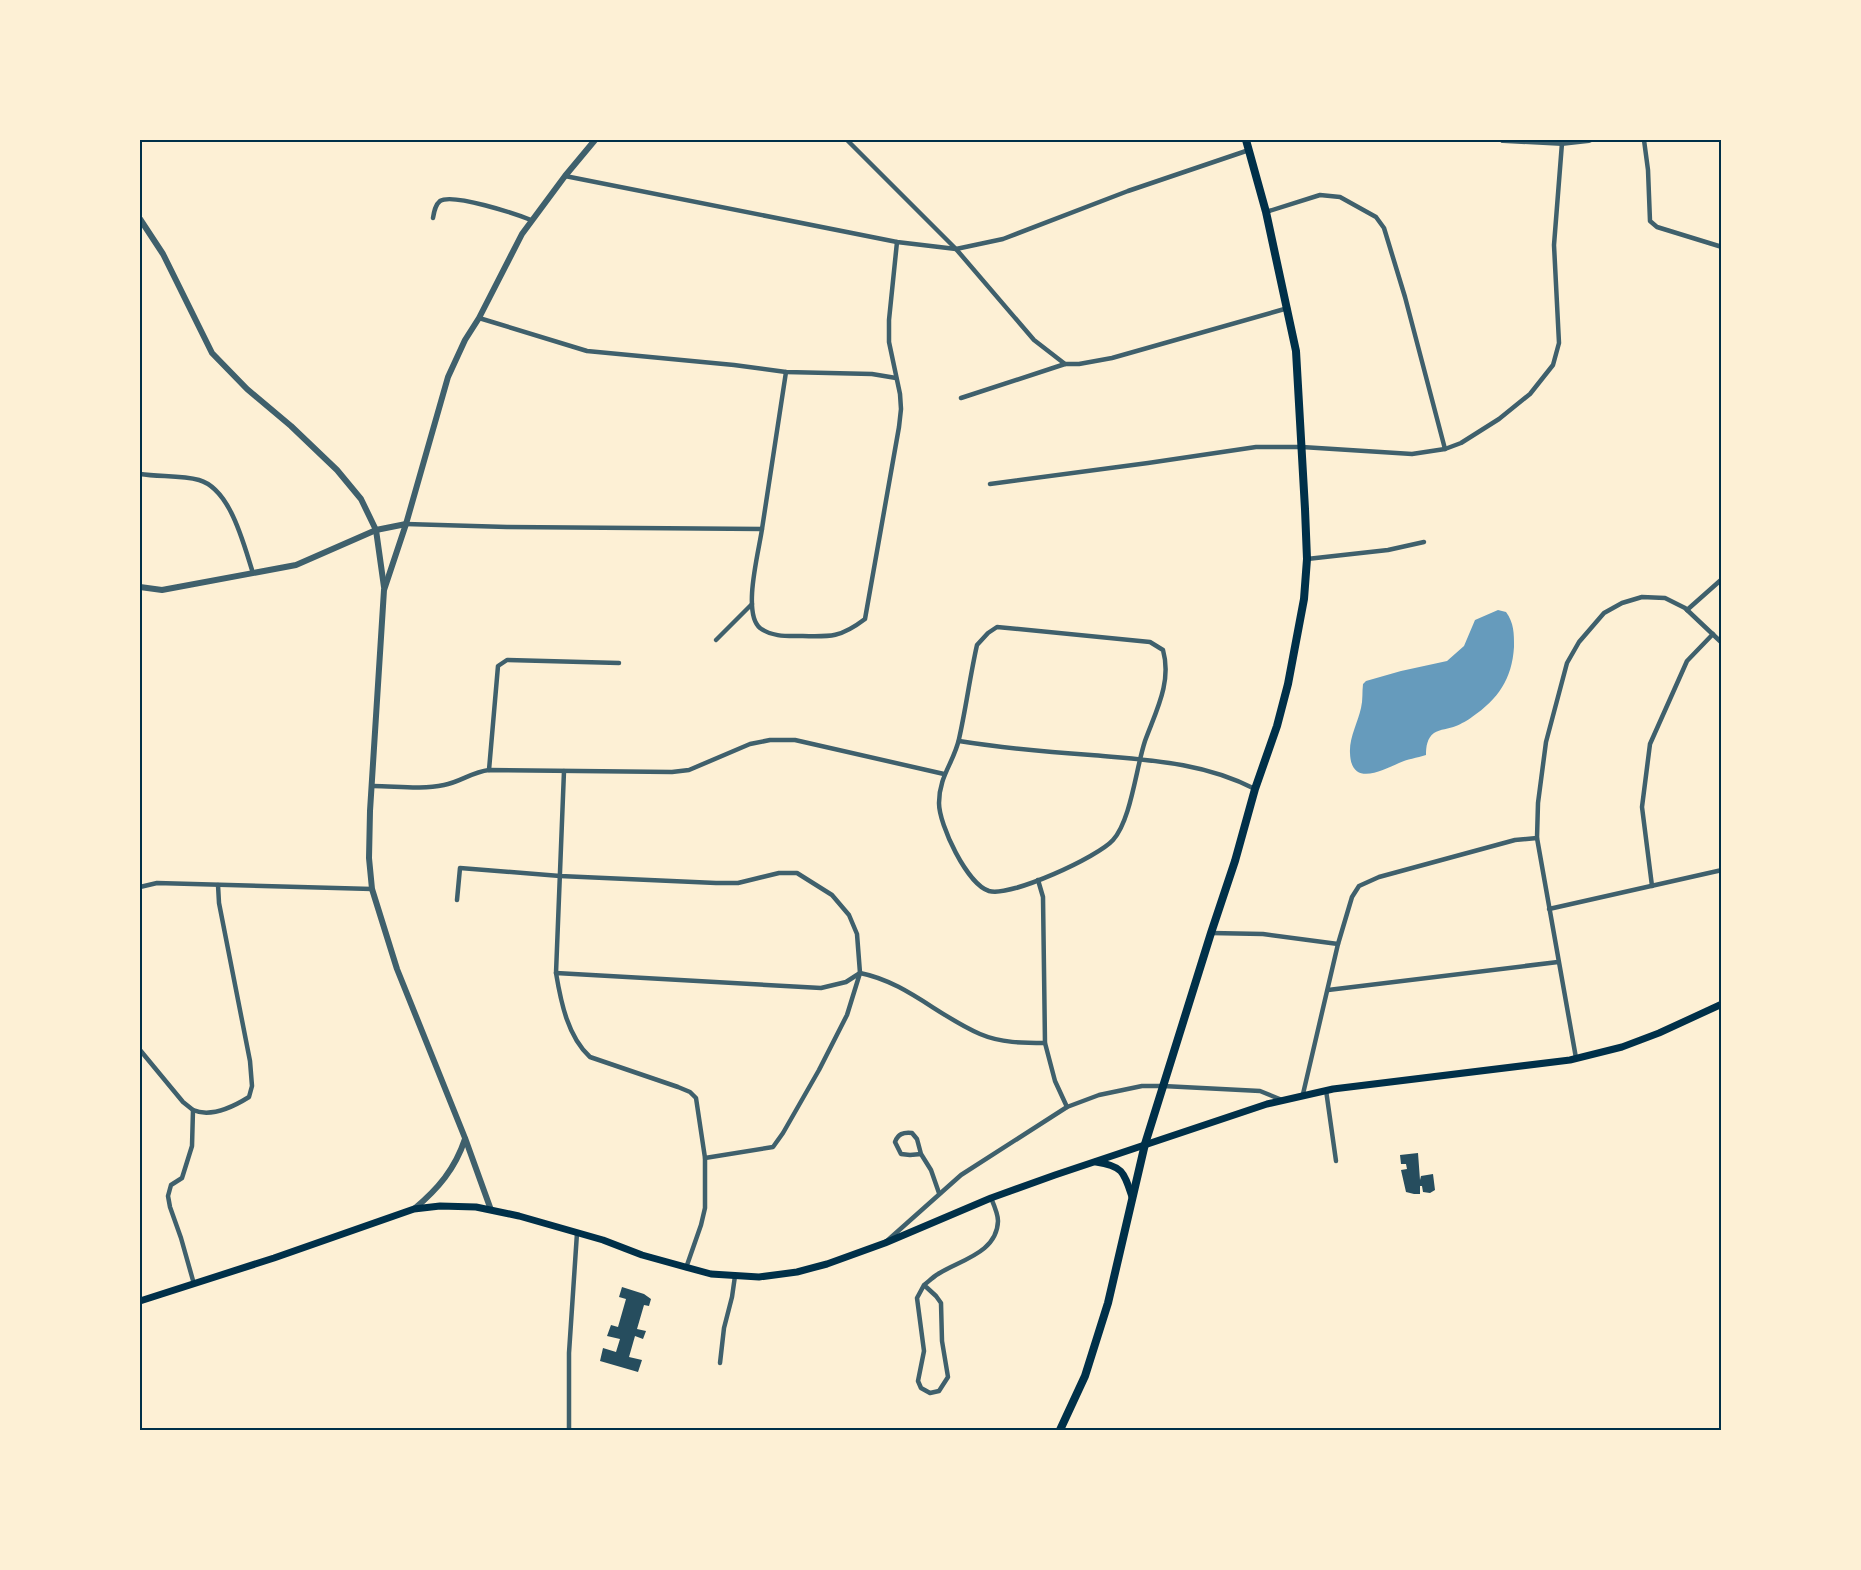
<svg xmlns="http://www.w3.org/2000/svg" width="1861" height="1570" viewBox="0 0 1861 1570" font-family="Karla,sans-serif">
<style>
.water{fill:#669bbc}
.building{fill:#264d5e}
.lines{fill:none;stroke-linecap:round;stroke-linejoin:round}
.minor{stroke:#3f606c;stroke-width:4.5}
.tertiary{stroke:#3f606c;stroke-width:6}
.secondary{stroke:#003049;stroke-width:7}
.primary{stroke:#003049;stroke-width:8}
.neatline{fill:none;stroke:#003049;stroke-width:2}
</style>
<rect width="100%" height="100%" fill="#fdf0d5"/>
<!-- water -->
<path class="water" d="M1498,610L1506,612C1514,623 1514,633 1514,647C1512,679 1498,699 1472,717C1468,720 1461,724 1456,726C1449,729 1440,729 1434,733C1427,738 1426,747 1426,755C1417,758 1407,759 1399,763C1381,771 1351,787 1350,753C1349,738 1358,722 1361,708C1363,700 1362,692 1363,684L1366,681L1401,671L1447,661L1464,646L1475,620Z"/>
<!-- building -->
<g class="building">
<path d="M1418,1153L1420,1180L1421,1176L1433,1174L1435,1190L1430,1193L1423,1192L1422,1186H1420V1194H1414L1406,1192L1401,1170L1407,1169L1406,1164H1401L1400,1155Z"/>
<path d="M622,1287L644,1294L651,1299L649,1306L644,1305L637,1329L646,1331L643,1339L635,1336L629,1357L642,1360L638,1372L600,1361L603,1348L616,1352L620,1339L607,1336L611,1325L618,1327L626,1299L619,1297Z"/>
</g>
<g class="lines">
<!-- minor -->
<g class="minor">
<path d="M847,140L956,249L1034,340L1065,364H1079L1112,358L1288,308"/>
<path d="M1644,140L1648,170L1650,221L1657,227L1722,247"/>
<path d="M565,176L897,242L956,249L1003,239L1128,191L1249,150"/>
<path d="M1266,212L1320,195L1340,197L1376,217L1384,228L1405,297L1445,449"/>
<path d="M433,218C434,212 435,205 440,201C453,193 516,214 531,220"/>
<path d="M479,318L587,351L734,365L786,372L872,374L896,378"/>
<path d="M961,398L1065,364"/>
<path d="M140,474C159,477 181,475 199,480C231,489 244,546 253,573"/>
<path d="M990,484L1148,463L1256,447H1302L1412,454L1445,449L1461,443L1499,419L1530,394L1553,365L1559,343L1554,245L1562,143"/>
<path d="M406,524L507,527L762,529C759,551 742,613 760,628C772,637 787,636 800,636C830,637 840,638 865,619L899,427L901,409L900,394L889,342V320L897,242"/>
<path d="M762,529L786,372"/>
<path d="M1307,559L1388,550L1424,542"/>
<path d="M1687,610L1722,579"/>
<path d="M997,627L1150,642L1163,650C1172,682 1156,711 1145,741C1136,768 1131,820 1113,840C1098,857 1011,897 989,891C967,884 939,825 939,803C939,776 954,762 959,739C966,708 970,676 977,645L988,633Z"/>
<path d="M716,640L752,604"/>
<path d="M959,741C1003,748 1046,752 1091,755C1148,760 1203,762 1255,789"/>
<path d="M489,770L498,666L507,660L619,663"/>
<path d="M373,786C396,786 421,790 444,785C460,782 472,772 489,770L672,772L689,770L750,744L770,740H795L944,774"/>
<path d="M1038,880L1043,897L1045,1043L1055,1081L1067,1107"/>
<path d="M1652,886L1642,807L1650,744L1687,661L1713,634"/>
<path d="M140,887L157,883L372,889"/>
<path d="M457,900L460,868L560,876L716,883H738L779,873H797L832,895L849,915L857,934L860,973L847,1015L819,1070L783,1133L773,1147L705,1158V1208L701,1225L686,1268"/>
<path d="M1549,909L1722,870"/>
<path d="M1211,933L1263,934L1338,944"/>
<path d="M556,973L564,771"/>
<path d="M860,973C906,982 938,1016 980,1034C1001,1043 1023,1043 1045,1043"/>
<path d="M1328,990L1558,962"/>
<path d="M140,1050L183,1102L193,1110"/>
<path d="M1576,1058L1537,838L1538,803L1546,742L1567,663L1579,642L1604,613L1622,603L1642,597L1665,598L1685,608L1722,643"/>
<path d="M1326,1090L1336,1161"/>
<path d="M1303,1094L1338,944L1352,897L1359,886L1379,877L1515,840L1537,838"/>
<path d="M921,1154L917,1139L912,1133C903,1132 898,1134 895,1142L901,1154L910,1155L921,1154L931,1170L939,1193"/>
<path d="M705,1158L696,1098L690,1092L678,1087L590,1057C568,1037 561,1003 556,973L821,988L846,982L860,973"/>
<path d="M888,1240L961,1175L1067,1107L1099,1095L1142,1086H1163L1260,1091L1282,1100"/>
<path d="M194,1284L181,1238L170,1207L168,1196L171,1185L182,1178L192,1146L193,1110C211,1118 233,1107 249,1097L252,1086L250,1061L219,903L218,885"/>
<path d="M924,1285L917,1298L924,1351L918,1381L921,1388L930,1393L939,1391L948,1377L942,1341L941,1303L936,1296L924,1285C928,1282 933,1277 938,1274C960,1260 997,1253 998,1221C998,1214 994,1205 991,1198"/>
<path d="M720,1363L724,1328L732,1297L735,1276"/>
<path d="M569,1430V1353L577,1233"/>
</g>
<!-- tertiary -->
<g class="tertiary">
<path d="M1503,140L1562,143L1589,140"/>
<path d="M140,219L163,254L212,353L247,389L291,426L337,470L361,499L376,530L384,587"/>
<path d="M140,587L162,590L296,565L376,530L406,524"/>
<path d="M414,1209C438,1189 455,1169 465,1139"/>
<path d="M491,1210L465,1138L397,969L372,889L369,858L370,811L384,590L406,524L448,377L465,340L479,318L522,234L565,176L595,140"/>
</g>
<!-- secondary -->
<g class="secondary">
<path d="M1096,1162C1123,1166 1124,1172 1132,1197"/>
<path d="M140,1301L274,1258L414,1209L440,1206L476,1207L519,1216L603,1240L642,1255L711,1274L759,1277L797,1272L827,1264L885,1243L991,1198L1055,1175L1267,1104L1333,1089L1570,1060L1622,1047L1659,1033L1722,1004"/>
</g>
<!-- primary -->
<path class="primary" d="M1060,1430L1085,1376L1108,1303L1145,1144L1211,933L1235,861L1255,789L1277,726L1288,684L1304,599L1307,559L1305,509L1296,351L1266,212L1246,140"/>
</g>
<!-- border -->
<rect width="1861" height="1570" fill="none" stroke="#fdf0d5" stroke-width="282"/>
<rect x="141" y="141" width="1579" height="1288" class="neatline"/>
</svg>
